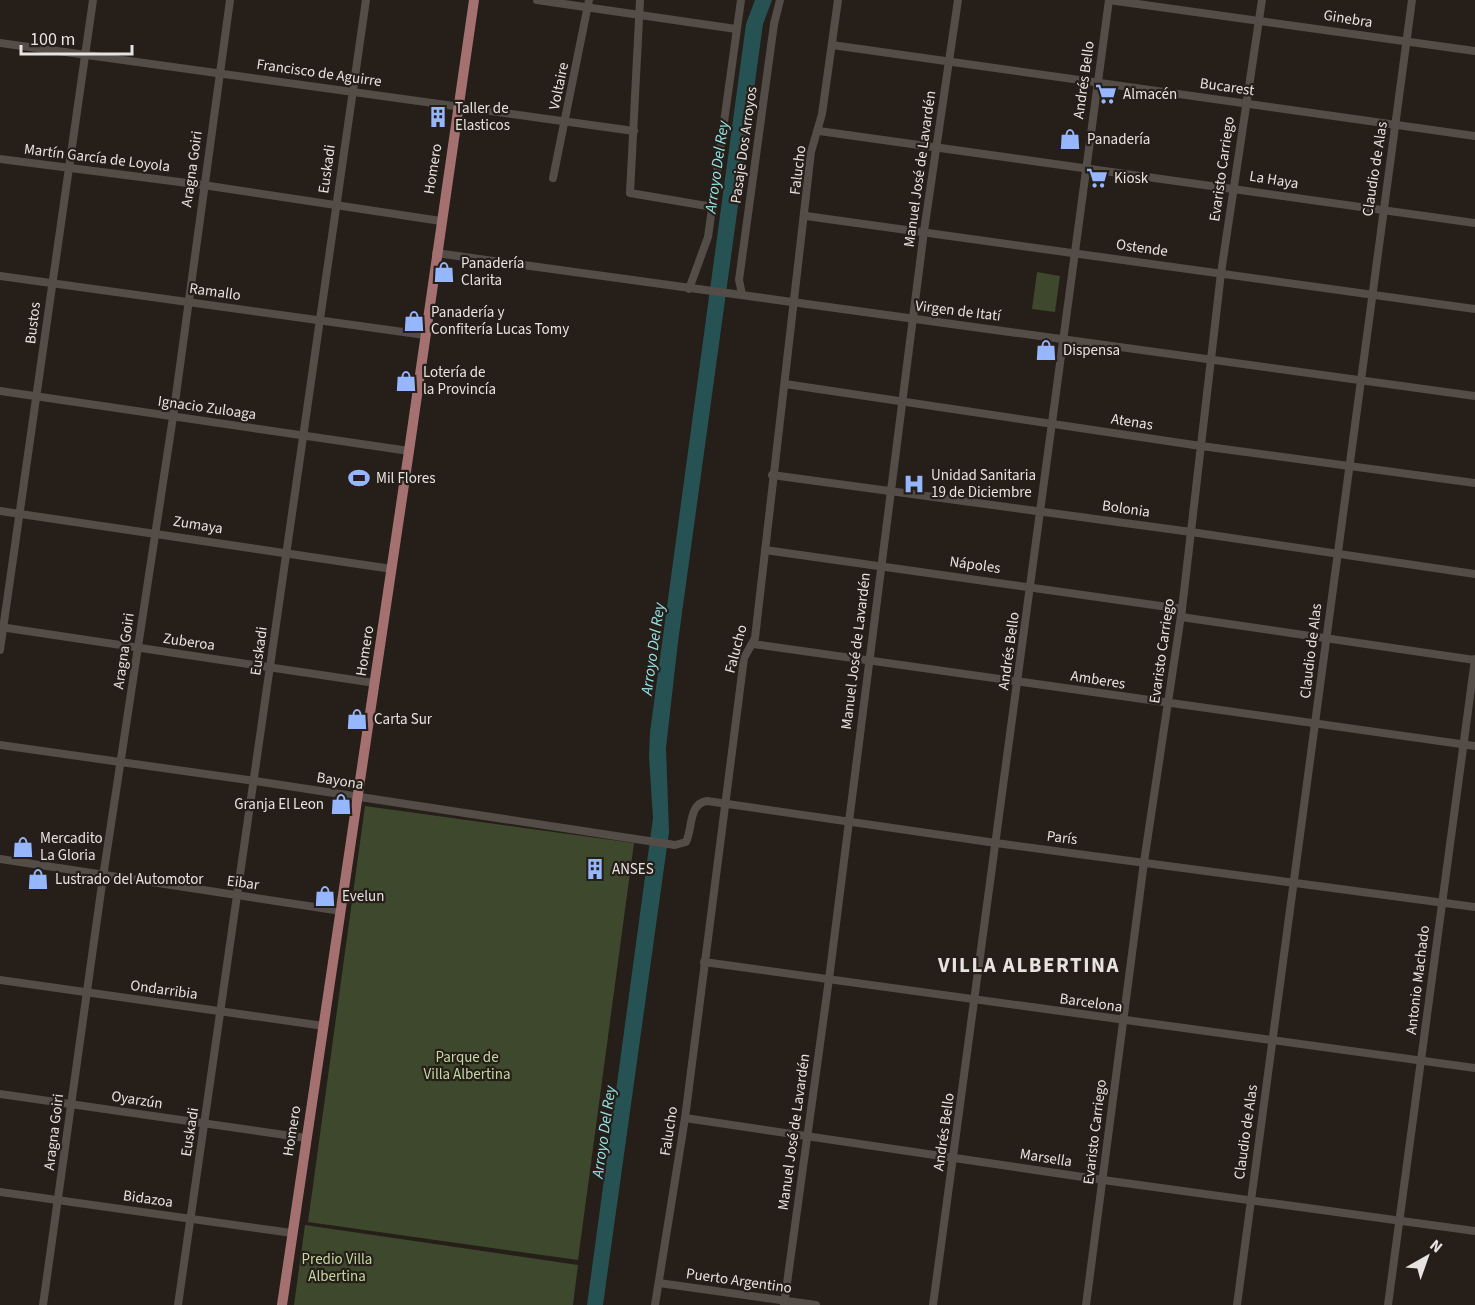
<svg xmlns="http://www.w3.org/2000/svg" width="1475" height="1305" viewBox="0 0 1475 1305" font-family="'Source Sans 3',sans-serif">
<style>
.green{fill:#3e482d}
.water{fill:#265254}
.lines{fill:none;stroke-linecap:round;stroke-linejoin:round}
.minor{stroke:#534c47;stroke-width:8}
.major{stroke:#a57170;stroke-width:10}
.labels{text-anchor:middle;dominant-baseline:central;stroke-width:4.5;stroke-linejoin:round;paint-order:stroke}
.street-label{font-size:15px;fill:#e7e3e0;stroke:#251e19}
.poi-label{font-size:15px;fill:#e7e3e0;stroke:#251e19;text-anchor:start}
.park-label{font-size:15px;fill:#c4d9a1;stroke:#251e19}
.water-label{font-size:16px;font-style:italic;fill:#94e4e6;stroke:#251e19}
.district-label{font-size:21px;font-weight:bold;letter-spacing:1.5px;fill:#e7e3e0;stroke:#251e19}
</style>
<rect width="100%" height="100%" fill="#251e19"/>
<!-- green -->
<g class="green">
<path d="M1037,272L1060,276L1055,312L1032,309Z"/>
<path d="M365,806L634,843L578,1260L308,1222Z"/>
<path d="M305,1225L578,1265L573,1305H294Z"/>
</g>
<!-- water -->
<path class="water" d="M755,0H772L763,24L678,642L666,748L669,832L603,1305H587L653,818L649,757L650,732L746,24Z"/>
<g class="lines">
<!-- minor -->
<g class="minor">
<path d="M537,0L736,29"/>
<path d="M640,0L630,193L713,207"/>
<path d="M1109,0L1475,51"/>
<path d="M0,43L634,131"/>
<path d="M832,45L1475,136"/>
<path d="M819,131L1475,223"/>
<path d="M0,159L203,185L441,221"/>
<path d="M553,178L589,0"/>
<path d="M806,216L1475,309"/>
<path d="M436,253L1475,396"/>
<path d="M0,276L425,335"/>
<path d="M689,289L708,237L741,0"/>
<path d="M742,294L739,280L774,24L780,0"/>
<path d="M785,384L1201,446L1475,483"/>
<path d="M0,391L409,451"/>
<path d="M772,475L1191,532L1475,574"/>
<path d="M0,511L392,569"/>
<path d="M765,550L1182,609"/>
<path d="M1181,617L1475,660"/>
<path d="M0,627L375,683"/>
<path d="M753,644L1475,746"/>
<path d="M0,650L93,0"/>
<path d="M0,745L255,781L675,845L686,842C693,828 688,804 707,801L996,843L1475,907"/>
<path d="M0,859L341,911"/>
<path d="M704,962L1475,1068"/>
<path d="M0,980L324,1026"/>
<path d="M0,1094L306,1138"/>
<path d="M685,1118L1103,1180L1475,1231"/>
<path d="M0,1192L292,1233"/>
<path d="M659,1283L816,1305"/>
<path d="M43,1305L103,877L173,417L230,0"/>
<path d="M178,1305L366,0"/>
<path d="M655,1305L685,1118L744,658L755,638L811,152L822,114L838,0"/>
<path d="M784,1305L829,979L924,231L958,0"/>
<path d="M933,1305L1109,0"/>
<path d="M1086,1305L1144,862L1182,609L1221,273L1262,0"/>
<path d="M1237,1305L1412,0"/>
<path d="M1388,1305L1475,659"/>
</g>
<!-- major -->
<path class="major" d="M282,1305L409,451L474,0"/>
</g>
<!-- icons -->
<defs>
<symbol id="supermarket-bare" viewBox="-9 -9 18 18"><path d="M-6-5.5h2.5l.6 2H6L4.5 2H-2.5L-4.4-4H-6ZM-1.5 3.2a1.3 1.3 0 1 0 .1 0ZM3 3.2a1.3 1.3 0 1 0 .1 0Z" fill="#96b6fd" stroke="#251e19" stroke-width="2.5" paint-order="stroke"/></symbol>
<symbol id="building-bare" viewBox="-9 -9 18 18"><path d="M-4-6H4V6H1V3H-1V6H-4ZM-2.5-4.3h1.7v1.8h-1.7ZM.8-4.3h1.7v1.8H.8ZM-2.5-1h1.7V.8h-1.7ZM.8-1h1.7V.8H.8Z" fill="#96b6fd" stroke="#251e19" stroke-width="2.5" paint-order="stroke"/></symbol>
<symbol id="shop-bare" viewBox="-9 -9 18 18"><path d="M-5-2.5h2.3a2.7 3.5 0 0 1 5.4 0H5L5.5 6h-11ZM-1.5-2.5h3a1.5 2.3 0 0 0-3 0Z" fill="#96b6fd" stroke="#251e19" stroke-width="2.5" paint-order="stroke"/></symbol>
<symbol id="stadium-bare" viewBox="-9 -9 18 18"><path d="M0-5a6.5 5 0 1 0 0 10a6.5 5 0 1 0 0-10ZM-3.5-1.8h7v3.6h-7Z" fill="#96b6fd" stroke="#251e19" stroke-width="2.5" paint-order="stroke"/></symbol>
<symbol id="hospital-bare" viewBox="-9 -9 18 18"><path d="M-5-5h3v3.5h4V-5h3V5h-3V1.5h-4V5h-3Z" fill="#96b6fd" stroke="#251e19" stroke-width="2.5" paint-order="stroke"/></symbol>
</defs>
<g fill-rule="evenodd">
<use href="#supermarket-bare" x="1091" y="79" width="30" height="30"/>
<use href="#building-bare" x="423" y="102" width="30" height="30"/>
<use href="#shop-bare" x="1055" y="124" width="30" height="30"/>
<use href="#supermarket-bare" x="1082" y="163" width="30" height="30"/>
<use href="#shop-bare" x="429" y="257" width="30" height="30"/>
<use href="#shop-bare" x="399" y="306" width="30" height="30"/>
<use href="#shop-bare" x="1031" y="335" width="30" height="30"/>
<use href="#shop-bare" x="391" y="366" width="30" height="30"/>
<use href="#stadium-bare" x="344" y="463" width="30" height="30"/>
<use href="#hospital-bare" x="899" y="469" width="30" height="30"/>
<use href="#shop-bare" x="342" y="704" width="30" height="30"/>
<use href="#shop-bare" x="326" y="789" width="30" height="30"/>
<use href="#shop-bare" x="8" y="832" width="30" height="30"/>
<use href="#building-bare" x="580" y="854" width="30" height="30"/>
<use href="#shop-bare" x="23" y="864" width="30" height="30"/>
<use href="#shop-bare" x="310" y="881" width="30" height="30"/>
</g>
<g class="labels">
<!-- street labels -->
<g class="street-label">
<text transform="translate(1348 19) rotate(9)">Ginebra</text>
<text transform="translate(319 73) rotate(8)">Francisco de Aguirre</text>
<text transform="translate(1084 80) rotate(-82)">Andrés Bello</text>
<text transform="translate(559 86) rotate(-78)">Voltaire</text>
<text transform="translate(1227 87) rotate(8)">Bucarest</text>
<text transform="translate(744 145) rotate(-82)">Pasaje Dos Arroyos</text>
<text transform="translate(97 158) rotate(7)">Martín García de Loyola</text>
<text transform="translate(192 169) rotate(-82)">Aragna Goiri</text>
<text transform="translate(327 169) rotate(-82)">Euskadi</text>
<text transform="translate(433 169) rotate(-81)">Homero</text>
<text transform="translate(920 169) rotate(-82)">Manuel José de Lavardén</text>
<text transform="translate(1222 169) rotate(-82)">Evaristo Carriego</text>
<text transform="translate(1375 169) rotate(-81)">Claudio de Alas</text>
<text transform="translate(798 170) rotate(-83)">Falucho</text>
<text transform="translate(1274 180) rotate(9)">La Haya</text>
<text transform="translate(1142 248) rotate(8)">Ostende</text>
<text transform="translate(215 292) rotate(8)">Ramallo</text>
<text transform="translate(958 311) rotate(7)">Virgen de Itatí</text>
<text transform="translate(33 323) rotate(-83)">Bustos</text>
<text transform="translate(207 408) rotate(8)">Ignacio Zuloaga</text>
<text transform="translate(1132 422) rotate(9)">Atenas</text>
<text transform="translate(1126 509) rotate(8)">Bolonia</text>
<text transform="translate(198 525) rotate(9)">Zumaya</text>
<text transform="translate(975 565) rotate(8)">Nápoles</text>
<text transform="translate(189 642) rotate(8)">Zuberoa</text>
<text transform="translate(736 649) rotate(-75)">Falucho</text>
<text transform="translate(124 651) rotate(-82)">Aragna Goiri</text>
<text transform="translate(259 651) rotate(-82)">Euskadi</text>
<text transform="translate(365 651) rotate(-81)">Homero</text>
<text transform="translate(856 651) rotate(-83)">Manuel José de Lavardén</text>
<text transform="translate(1009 651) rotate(-82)">Andrés Bello</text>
<text transform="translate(1162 651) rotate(-82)">Evaristo Carriego</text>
<text transform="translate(1311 651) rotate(-83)">Claudio de Alas</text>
<text transform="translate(1098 680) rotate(9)">Amberes</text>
<text transform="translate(340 781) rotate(9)">Bayona</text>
<text transform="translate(1062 838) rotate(7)">París</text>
<text transform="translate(243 883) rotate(8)">Eibar</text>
<text transform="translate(1418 980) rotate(-83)">Antonio Machado</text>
<text transform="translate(164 990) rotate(8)">Ondarribia</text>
<text transform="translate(1091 1003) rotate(8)">Barcelona</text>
<text transform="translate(137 1100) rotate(9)">Oyarzún</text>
<text transform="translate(292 1131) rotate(-81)">Homero</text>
<text transform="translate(669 1131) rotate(-81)">Falucho</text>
<text transform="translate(54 1132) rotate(-83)">Aragna Goiri</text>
<text transform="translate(190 1132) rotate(-81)">Euskadi</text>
<text transform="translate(794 1132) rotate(-82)">Manuel José de Lavardén</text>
<text transform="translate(944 1132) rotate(-82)">Andrés Bello</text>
<text transform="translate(1095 1132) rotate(-83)">Evaristo Carriego</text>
<text transform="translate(1246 1132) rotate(-82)">Claudio de Alas</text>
<text transform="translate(1046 1158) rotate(9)">Marsella</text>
<text transform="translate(148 1199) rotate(8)">Bidazoa</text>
<text transform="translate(739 1281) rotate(8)">Puerto Argentino</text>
</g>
<!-- poi labels -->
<g class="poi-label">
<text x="1123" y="94">Almacén</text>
<text x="455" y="108">Taller de<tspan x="455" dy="17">Elasticos</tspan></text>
<text x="1087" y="139">Panadería</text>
<text x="1114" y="178">Kiosk</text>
<text x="461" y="263">Panadería<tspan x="461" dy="17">Clarita</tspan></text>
<text x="431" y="312">Panadería y<tspan x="431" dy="17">Confitería Lucas Tomy</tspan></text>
<text x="1063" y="350">Dispensa</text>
<text x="423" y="372">Lotería de<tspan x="423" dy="17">la Provincía</tspan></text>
<text x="931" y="475">Unidad Sanitaria<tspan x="931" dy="17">19 de Diciembre</tspan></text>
<text x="376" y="478">Mil Flores</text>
<text x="374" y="719">Carta Sur</text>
<text x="324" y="804" text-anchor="end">Granja El Leon</text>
<text x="40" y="838">Mercadito<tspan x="40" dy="17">La Gloria</tspan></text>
<text x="612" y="869">ANSES</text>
<text x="55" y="879">Lustrado del Automotor</text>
<text x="342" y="896">Evelun</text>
</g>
<!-- park labels -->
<g class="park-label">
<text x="467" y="1057">Parque de<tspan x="467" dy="17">Villa Albertina</tspan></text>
<text x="337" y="1259">Predio Villa<tspan x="337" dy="17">Albertina</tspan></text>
</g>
<!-- water labels -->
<g class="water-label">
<text transform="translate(717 167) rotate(-82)">Arroyo Del Rey</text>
<text transform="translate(653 649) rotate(-82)">Arroyo Del Rey</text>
<text transform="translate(604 1132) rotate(-82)">Arroyo Del Rey</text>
</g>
<!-- district labels -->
<g class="district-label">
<text x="1029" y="965">VILLA ALBERTINA</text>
</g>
</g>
<!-- north arrow -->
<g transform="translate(1427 1257) rotate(40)" stroke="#251e19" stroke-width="4.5" paint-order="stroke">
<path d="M0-4.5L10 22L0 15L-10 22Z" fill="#e7e3e0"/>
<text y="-9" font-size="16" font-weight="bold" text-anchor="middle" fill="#e7e3e0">N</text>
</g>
<!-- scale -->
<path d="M21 45v9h111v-9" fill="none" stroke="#e7e3e0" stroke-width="3"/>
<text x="30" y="45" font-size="18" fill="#e7e3e0" stroke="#251e19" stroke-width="4.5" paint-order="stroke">100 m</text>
</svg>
